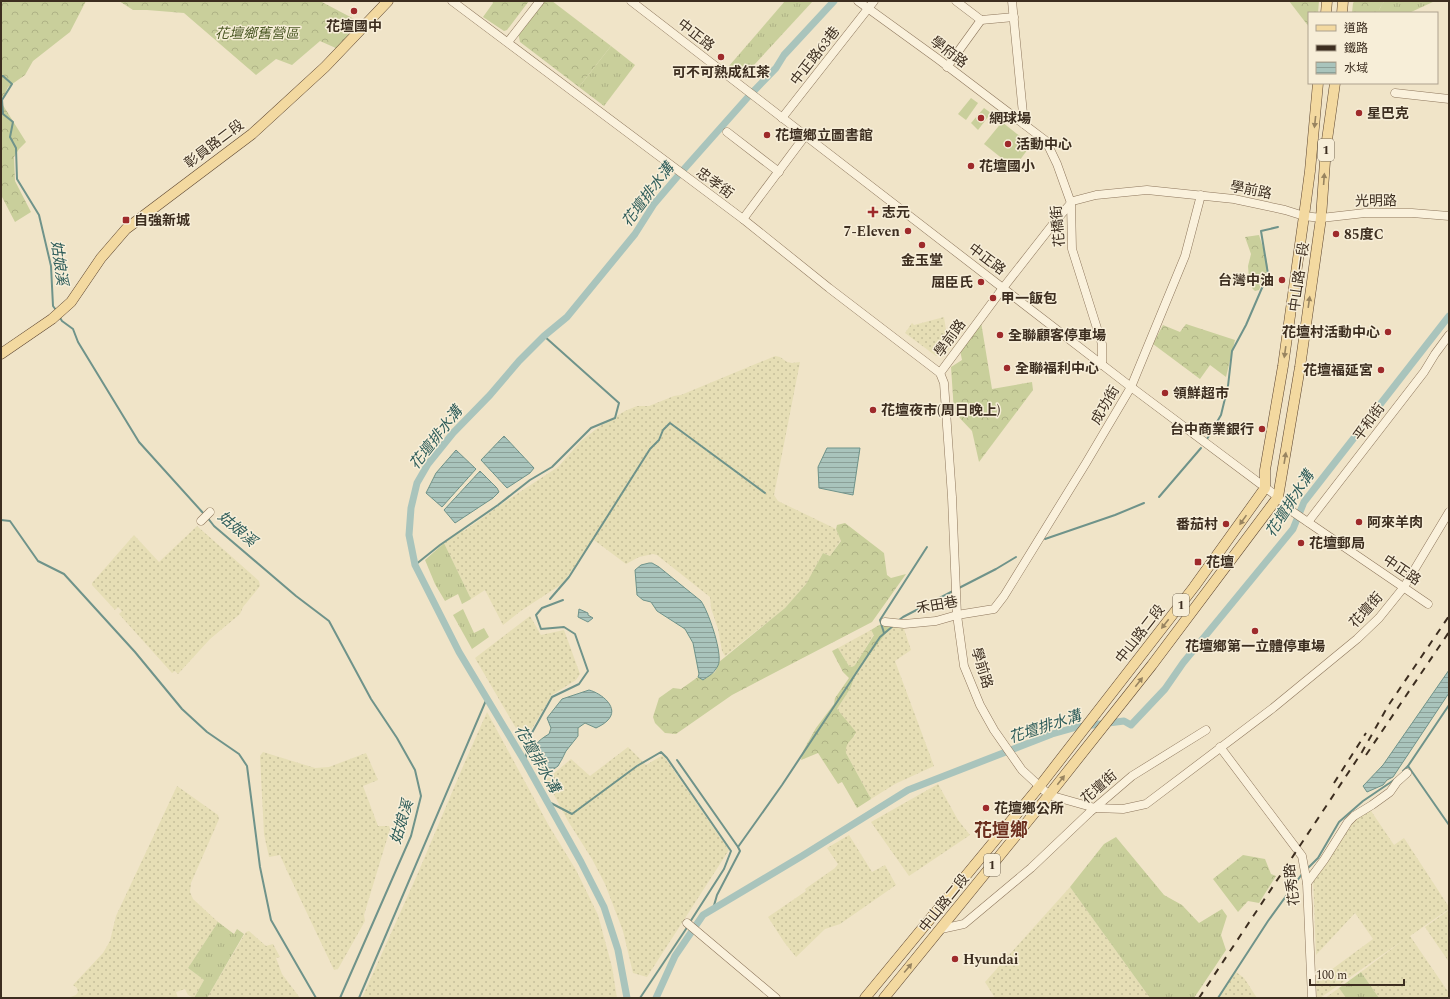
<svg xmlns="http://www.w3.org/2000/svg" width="1450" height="999" viewBox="0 0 1450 999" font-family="Spectral,'Noto Sans TC',serif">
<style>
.farmland{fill:url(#farmland-dots)}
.grass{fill:url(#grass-tufts)}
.forest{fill:url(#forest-crowns)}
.pitch{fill:#c9cf9b}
.water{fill:url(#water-rules);stroke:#6f938a}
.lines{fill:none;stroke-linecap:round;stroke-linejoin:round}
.stream{stroke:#6f938a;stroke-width:2}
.canal{stroke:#a9c4bc;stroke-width:7}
.minor-casing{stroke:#8d765c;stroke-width:9}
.major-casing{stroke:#5b4430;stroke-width:11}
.minor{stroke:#faf1dc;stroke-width:8}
.major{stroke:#f3d9a0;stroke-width:10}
.rail{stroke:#3d2e20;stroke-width:2;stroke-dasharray:7 7;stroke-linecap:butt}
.oneway{fill:#988460}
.poi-dot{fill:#9e2a2b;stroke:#f7eed8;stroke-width:1.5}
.labels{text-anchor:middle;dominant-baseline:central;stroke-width:3;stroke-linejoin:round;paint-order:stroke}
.shield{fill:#f7eed8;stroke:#756857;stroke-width:1}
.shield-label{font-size:13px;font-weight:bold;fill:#3d2e20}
.poi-label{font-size:14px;font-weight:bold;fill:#3d2e20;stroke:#f7eed8;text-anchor:start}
.park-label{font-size:14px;font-style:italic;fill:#4d5a26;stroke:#f7eed8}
.street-label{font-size:14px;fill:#3d2e20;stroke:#f7eed8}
.water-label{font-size:15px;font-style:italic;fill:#2f5d5a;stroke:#f7eed8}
.district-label{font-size:18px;font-weight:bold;fill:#6b2e1e;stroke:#f7eed8}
</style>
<defs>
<pattern id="farmland-dots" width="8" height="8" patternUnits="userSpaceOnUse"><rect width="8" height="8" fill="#e6deb5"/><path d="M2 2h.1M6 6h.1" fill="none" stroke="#c6bf9b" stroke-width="1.8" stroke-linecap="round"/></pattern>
<pattern id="grass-tufts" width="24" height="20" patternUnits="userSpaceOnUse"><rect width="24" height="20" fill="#c9cf9b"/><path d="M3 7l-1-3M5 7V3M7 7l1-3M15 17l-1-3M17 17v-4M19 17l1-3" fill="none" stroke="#aeb285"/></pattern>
<pattern id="forest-crowns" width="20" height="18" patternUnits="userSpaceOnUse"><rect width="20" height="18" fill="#c9cf9b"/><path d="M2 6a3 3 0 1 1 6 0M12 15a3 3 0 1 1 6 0" fill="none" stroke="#aeb285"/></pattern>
<pattern id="water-rules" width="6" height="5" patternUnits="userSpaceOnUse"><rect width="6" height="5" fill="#a9c4bc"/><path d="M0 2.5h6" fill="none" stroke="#8ba098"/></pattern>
</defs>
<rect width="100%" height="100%" fill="#f0e4c8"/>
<!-- farmland -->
<g class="farmland">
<path d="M944,317L949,349L941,356H936L905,333L912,323L914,325Z"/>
<path d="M775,356L780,357L787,362L792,363L800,362L774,495L778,501L836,529L841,540L830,556L823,553L806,584L785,608L725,656L722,651L718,629L711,608L710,597L657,555L653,554L639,557L626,564L594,540L562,584L522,610L503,625L485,590L471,599L444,543L462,529L464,531L503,503L558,467L581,441L600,426L625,411L637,406H649L674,396L681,395Z"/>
<path d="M197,526L259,581L260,586L243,607L240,614L210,639L178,674L175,671L172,673L119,614L122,611L118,607L115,610L92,585V583L134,535L159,562Z"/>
<path d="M530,616L541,635L564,630L580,674L576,680L552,695L524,742L475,658Z"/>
<path d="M892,625L903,626L911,650L895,661L934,766L895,784L871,799L846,753V744L856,735L837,709L850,689L856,673Z"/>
<path d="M871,630L874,634L855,665L852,667L849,666L838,648Z"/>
<path d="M487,712L549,826L576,870L598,915L612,967L617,998H362L418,873L464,764Z"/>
<path d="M628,747L646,765L663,755L729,850L647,977L633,973L623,931L605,884L592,859L568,821L546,780L571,759L590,776Z"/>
<path d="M263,752L315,768L329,767L366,753L378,780L363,786L378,826H389L390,829L364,915L365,921L338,969L334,970L288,873L280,855L269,857L264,834L260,756Z"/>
<path d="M938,784L958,820L970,835L909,876L871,822Z"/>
<path d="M177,786L218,815L219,819L191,883L190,892L193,899L218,922L188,968L204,980L194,998L188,995L185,989L176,992L178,998H68L76,995L78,992L77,988L73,985L103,953L110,941L116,916Z"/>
<path d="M1369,808L1394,845L1404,838L1449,907V909L1410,936L1449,993V996L1446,998H1379L1361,972L1405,939L1320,998H1317L1316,981L1373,939L1355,913L1316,955L1313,875L1351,821Z"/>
<path d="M849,835L872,872L885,865L896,885L840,924L825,929L796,957L784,942L768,917L806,891L805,889L835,868L838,864L827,848Z"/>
<path d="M1070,887L1150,998H995L985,982Z"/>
<path d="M1449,910V962L1425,927Z"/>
<path d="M249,931L266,946L273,944L280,957L276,958L282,974L300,998H207L246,932Z"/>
<path d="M1236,972L1244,978L1257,998H1218Z"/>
<path d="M1339,988L1346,998H1325Z"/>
</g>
<!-- grass -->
<g class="grass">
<path d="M785,1H813L742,78L729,66Z"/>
<path d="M1384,1H1435L1409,13H1379V10Z"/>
<path d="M611,46L635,65L604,106L579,87Z"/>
<path d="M444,543L471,599L462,604L458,594L445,601L435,584L425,560Z"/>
<path d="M463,609L474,633L484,628L489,637L472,649L453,615Z"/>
<path d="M1116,837L1164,895L1182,905L1199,923L1222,909L1227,916L1221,935L1226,950L1194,998H1150L1070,887L1104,844Z"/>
<path d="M218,922L234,934L237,929L244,934L207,998H194L204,980L188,968Z"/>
<path d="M1361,972L1379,998H1346L1339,988Z"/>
</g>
<!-- forest -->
<g class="forest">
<path d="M1,1H86L70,32L33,61L25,75L8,87L1,102L26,142L19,149L14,157L15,181L31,212L15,222L2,197L1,179Z"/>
<path d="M119,1H320L358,21L338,49L320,41L292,65L276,59L256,75L184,13L147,10H133Z"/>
<path d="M492,1H529L507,30L504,31L483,17L493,3Z"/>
<path d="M543,1H552L611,46L579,87L520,42L518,32Z"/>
<path d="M1289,1H1319L1318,13H1309V27Z"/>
<path d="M1355,1H1384L1379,10V13H1352L1353,3Z"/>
<path d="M1259,235L1266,257L1268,268L1259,290L1255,291L1252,288L1249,279L1248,266L1251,254L1245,237Z"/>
<path d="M981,322L992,389L1032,382L1033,390L979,462L972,431L954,412L951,367L962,360L960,350Z"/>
<path d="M1186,324L1235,340L1226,377L1210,365L1200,379L1153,344L1163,325L1180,332Z"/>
<path d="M845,523L884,553L887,575L891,578L906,574L872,622L732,695L676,734L665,733L655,723L653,717L659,698L673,688L681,689L698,677L703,680L715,672L719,662L785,608L806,584L823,553L830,556L841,541L836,529L837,525Z"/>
<path d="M879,625H892L856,673L850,689L837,709L856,732C853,741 845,741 846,753L871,799L857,808L842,782L838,784L818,753L801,760L803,751L816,728L834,704L835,698L849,678L843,672L832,651L838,648L849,666L852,667L855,665L874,635L871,630Z"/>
<path d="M1243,855L1265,859L1271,874L1276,876L1259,903L1248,901L1238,912L1213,879Z"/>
</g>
<!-- pitch -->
<g class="pitch">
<path d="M971,98L978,103L966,120L958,114Z"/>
<path d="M984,108L991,113L978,130L971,123Z"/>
<path d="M1002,122L1031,145L1014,168L984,144Z"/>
</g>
<!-- water -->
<g class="water">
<path d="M504,436L534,468L530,473L507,488L481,460Z"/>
<path d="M827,448H860L853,495L819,488L818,467Z"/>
<path d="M456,450L476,469L442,507L426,493L436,473Z"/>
<path d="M480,471L497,488L499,492L493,498L455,523L444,510Z"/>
<path d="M649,563H652L659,567L701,601C708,611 721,648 719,662C719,664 717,668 715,670C713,674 707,677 703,680L698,677L699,674L693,643L685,629L657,611L651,602L643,600L637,595L635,570L641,565Z"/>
<path d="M579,609L588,613V615L593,618L588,622L578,617Z"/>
<path d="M1449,670V693L1393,777L1387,780L1383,785L1367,792L1363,786L1383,765Z"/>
<path d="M589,690C601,693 621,708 607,721C604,724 600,726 596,728L585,723L578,728V736L566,751L562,759L558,766L547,774C534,756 525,748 549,734L551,728L547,718L562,699Z"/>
</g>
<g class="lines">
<!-- stream -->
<g class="stream">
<path d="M1,76H3L12,84L2,100L3,114L13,122L10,137L16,148L17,179L39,215L51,266L53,306L56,310"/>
<path d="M59,316L62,321L73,329L78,342L139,442L204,514"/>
<path d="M1207,439L1221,415L1228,386L1232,351L1246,325L1268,274L1261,231L1278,227"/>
<path d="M1159,497L1201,448"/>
<path d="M207,517L214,526L296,596L329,621L371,699L397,738L415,770L421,796L411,836L340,998"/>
<path d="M1,520L10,521L38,561L64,574L135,652L182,709L207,732L239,754L247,766L260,867L271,920L316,998"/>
<path d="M1045,539L1115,515L1144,503"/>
<path d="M415,565L440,545L498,505L530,480L552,467L591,428L615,418L619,403L544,336"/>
<path d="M957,589L996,569L1016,557"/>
<path d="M550,599L569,577L650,449L659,440L663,430L670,423L765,493"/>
<path d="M899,620L903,617L953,591"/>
<path d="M884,633L880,620L927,547"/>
<path d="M677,760L738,847"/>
<path d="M525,762L529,738L552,697L579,684L588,671L575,634L564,627L541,629L536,615L542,608L563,600"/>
<path d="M1408,766L1449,825"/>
<path d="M1403,771L1408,766L1449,705"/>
<path d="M547,801L572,814L637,766L661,752L667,758L731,851L724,869L690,922"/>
<path d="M1307,869L1318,858L1339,822L1363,801L1394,780"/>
<path d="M713,909L717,895L740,851L738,847L782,785L880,637L893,626"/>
<path d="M78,998H86"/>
<path d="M359,998L487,698"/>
<path d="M640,998L688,926"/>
<path d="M1218,998L1268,921L1302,874"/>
</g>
<!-- canal -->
<g class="canal">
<path d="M627,998L618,950L604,907L581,862L525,762L459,652L415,565L409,535L411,508L417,483L428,464L453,433L490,395L519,361L544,336L567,317L635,234L654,204L677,177L748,97L776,68L784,55L834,1"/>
<path d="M656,998L675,956L703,915L802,856L908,790L1052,734L1077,727L1124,721L1131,725L1165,689L1183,663L1293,529L1304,502L1449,316"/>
</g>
<defs>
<g id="minor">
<path d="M452,1L743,219L829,288L940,373"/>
<path d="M631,1L1131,387L1278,497L1293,512L1428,604"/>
<path d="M858,1L938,59L1046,141L1057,164L1071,203L1072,249L1102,344V365"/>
<path d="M956,1L981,20"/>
<path d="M1012,1L1024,124"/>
<path d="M981,20L1014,17"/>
<path d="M508,42L540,1"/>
<path d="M947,67L981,20"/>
<path d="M1395,93L1449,99"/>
<path d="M782,118L874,1"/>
<path d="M727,132L779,172"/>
<path d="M1449,216L1412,213H1365L1321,218L1304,216L1285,210L1234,199L1147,190L1096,195L1073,201L1057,219L1003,288L940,373L944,383L952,497L957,615L964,666L980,705L994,730L1022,770L1049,795L1095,808L1123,809L1146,804L1273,708L1357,639L1379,618L1404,587L1449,512"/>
<path d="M743,219L805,136"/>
<path d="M201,521L210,512"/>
<path d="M1308,522L1424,372L1435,354L1449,335"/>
<path d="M885,622L904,624L936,621L957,615L994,609L1004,596L1086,463L1131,387L1185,256L1201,195"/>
<path d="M1220,747L1302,856L1307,883L1312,998"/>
<path d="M1307,883L1324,860L1348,822L1354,816L1372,805L1390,792L1397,782L1407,773"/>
<path d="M687,923L776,998"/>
<path d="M941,929L964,924L1031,868L1090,812L1132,776L1206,730"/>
</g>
<g id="major">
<path d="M1326,13L1327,1"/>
<path d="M1342,13L1343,1"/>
<path d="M1,354L52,319L71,302L101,258L126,229L252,134L325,67L388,1"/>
<path d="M865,998L1039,787L1194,587L1265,488V470L1283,366L1304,216L1310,171L1318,83"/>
<path d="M884,998L1049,795L1152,665L1278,497L1300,367L1321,218L1326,147L1335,83"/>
</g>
</defs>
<!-- minor casing -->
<use href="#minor" class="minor-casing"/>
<!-- major casing -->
<use href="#major" class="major-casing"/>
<!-- minor -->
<use href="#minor" class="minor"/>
<!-- major -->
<use href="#major" class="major"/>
<!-- rail -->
<g class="rail">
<path d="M1366,755L1449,632"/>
<path d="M1334,783L1366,733"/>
<path d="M1199,998L1362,752L1388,706L1449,616"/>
</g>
</g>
<!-- one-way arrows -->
<defs><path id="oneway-solid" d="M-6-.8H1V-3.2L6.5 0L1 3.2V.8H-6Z"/></defs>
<g class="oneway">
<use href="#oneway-solid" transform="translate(1315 122) rotate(96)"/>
<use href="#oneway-solid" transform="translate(1324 179) rotate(-86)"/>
<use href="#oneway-solid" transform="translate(1309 302) rotate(-82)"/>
<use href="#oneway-solid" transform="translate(1285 352) rotate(98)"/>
<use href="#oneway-solid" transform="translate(1285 458) rotate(-81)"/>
<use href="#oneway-solid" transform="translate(1243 520) rotate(125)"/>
<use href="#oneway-solid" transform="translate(1165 624) rotate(128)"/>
<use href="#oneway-solid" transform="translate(1139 682) rotate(-52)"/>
<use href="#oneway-solid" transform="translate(1061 780) rotate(-52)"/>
<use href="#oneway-solid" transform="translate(908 968) rotate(-50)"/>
</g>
<!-- markers -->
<g class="poi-dot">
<circle cx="354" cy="11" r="4"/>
<circle cx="721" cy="57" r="4"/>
<circle cx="1359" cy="113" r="4"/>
<circle cx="981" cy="118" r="4"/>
<circle cx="767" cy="135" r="4"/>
<circle cx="1008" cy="144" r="4"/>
<circle cx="971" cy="166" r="4"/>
<path d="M871 206h4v4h4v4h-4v4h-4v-4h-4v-4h4z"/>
<rect x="122" y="216" width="8" height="8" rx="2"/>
<circle cx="908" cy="231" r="4"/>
<circle cx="1336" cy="234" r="4"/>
<circle cx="922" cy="245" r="4"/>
<circle cx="1282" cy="280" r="4"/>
<circle cx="981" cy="282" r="4"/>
<circle cx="993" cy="298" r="4"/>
<circle cx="1388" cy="332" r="4"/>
<circle cx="1000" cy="335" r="4"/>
<circle cx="1007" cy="368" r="4"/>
<circle cx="1381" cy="370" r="4"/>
<circle cx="1165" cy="393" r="4"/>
<circle cx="873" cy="410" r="4"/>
<circle cx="1262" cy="429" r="4"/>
<circle cx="1359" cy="522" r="4"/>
<circle cx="1226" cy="524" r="4"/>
<circle cx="1301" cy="543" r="4"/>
<rect x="1194" y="558" width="8" height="8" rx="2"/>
<circle cx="1255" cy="631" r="4"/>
<circle cx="986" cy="808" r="4"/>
<circle cx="955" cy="959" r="4"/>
</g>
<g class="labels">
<!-- shield labels -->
<g class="shield">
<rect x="1318" y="139" width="16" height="22" rx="3"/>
<rect x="1173" y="594" width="16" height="22" rx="3"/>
<rect x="984" y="854" width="16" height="22" rx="3"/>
</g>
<g class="shield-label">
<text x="1326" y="150">1</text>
<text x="1181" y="605">1</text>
<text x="992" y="865">1</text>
</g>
<!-- poi labels -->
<g class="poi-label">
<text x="354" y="26" text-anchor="middle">花壇國中</text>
<text x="721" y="72" text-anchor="middle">可不可熟成紅茶</text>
<text x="1367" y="113">星巴克</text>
<text x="989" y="118">網球場</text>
<text x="775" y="135">花壇鄉立圖書館</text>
<text x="1016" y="144">活動中心</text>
<text x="979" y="166">花壇國小</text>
<text x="882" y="212">志元</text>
<text x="134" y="220">自強新城</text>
<text x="900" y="231" text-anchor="end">7-Eleven</text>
<text x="1344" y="234">85度C</text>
<text x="922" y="260" text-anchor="middle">金玉堂</text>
<text x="1274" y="280" text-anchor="end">台灣中油</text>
<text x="973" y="282" text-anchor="end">屈臣氏</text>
<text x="1001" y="298">甲一飯包</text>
<text x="1380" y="332" text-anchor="end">花壇村活動中心</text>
<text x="1008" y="335">全聯顧客停車場</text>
<text x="1015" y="368">全聯福利中心</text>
<text x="1373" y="370" text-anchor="end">花壇福延宮</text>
<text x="1173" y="393">領鮮超市</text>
<text x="881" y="410">花壇夜市(周日晚上)</text>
<text x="1254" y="429" text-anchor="end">台中商業銀行</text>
<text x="1367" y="522">阿來羊肉</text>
<text x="1218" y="524" text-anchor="end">番茄村</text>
<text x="1309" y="543">花壇郵局</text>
<text x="1206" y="562">花壇</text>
<text x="1255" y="646" text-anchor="middle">花壇鄉第一立體停車場</text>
<text x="994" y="808">花壇鄉公所</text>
<text x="963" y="959">Hyundai</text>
</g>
<!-- park labels -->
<g class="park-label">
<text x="257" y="33">花壇鄉舊營區</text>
</g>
<!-- street labels -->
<g class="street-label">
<text transform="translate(696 35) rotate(38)">中正路</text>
<text transform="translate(949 52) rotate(37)">學府路</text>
<text transform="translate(815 56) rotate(-52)">中正路63巷</text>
<text transform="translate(214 144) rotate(-37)">彰員路二段</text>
<text transform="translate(715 183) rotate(36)">忠孝街</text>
<text transform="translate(1251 190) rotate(11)">學前路</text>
<text transform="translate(1376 201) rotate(-1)">光明路</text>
<text transform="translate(1058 226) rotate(-95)">花橋街</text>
<text transform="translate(987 259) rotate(37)">中正路</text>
<text transform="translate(1299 277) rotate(-82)">中山路一段</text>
<text transform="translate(950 338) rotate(-54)">學前路</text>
<text transform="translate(1105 405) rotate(-60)">成功街</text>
<text transform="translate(1369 422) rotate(-54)">平和街</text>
<text transform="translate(1402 570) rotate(34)">中正路</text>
<text transform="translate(937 605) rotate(-10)">禾田巷</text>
<text transform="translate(1366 610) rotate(-48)">花壇街</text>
<text transform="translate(1140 634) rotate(-52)">中山路二段</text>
<text transform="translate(982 668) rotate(73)">學前路</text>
<text transform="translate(1099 787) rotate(-41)">花壇街</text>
<text transform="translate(1292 885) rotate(-97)">花秀路</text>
<text transform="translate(944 903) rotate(-51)">中山路二段</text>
</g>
<!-- water labels -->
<g class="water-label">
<text transform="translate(648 195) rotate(-53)">花壇排水溝</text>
<text transform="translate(59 263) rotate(82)">姑娘溪</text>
<text transform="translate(436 438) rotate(-52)">花壇排水溝</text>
<text transform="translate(1290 504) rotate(-57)">花壇排水溝</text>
<text transform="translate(237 529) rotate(41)">姑娘溪</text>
<text transform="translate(1045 727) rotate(-18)">花壇排水溝</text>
<text transform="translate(537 759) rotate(60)">花壇排水溝</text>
<text transform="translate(402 822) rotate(-73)">姑娘溪</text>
</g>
<!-- district labels -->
<g class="district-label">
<text x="1001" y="830">花壇鄉</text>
</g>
</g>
<!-- border -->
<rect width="1450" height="999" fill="none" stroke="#3d2e20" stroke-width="4"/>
<!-- legend -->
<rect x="1308" y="12" width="130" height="72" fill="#f7eed8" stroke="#ada18e"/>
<rect x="1316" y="25" width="20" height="6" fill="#f3d9a0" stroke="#ada18e"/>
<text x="1344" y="32" font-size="12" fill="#3d2e20">道路</text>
<rect x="1316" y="45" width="20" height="6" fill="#3d2e20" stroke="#ada18e"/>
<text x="1344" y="52" font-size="12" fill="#3d2e20">鐵路</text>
<rect x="1316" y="62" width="20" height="12" fill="url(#water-rules)" stroke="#ada18e"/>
<text x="1344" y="72" font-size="12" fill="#3d2e20">水域</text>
<!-- scale -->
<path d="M1310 979v6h94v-6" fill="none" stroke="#3d2e20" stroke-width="2"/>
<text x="1316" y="979" font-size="12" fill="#3d2e20" stroke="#f7eed8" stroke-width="3" paint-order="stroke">100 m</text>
</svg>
